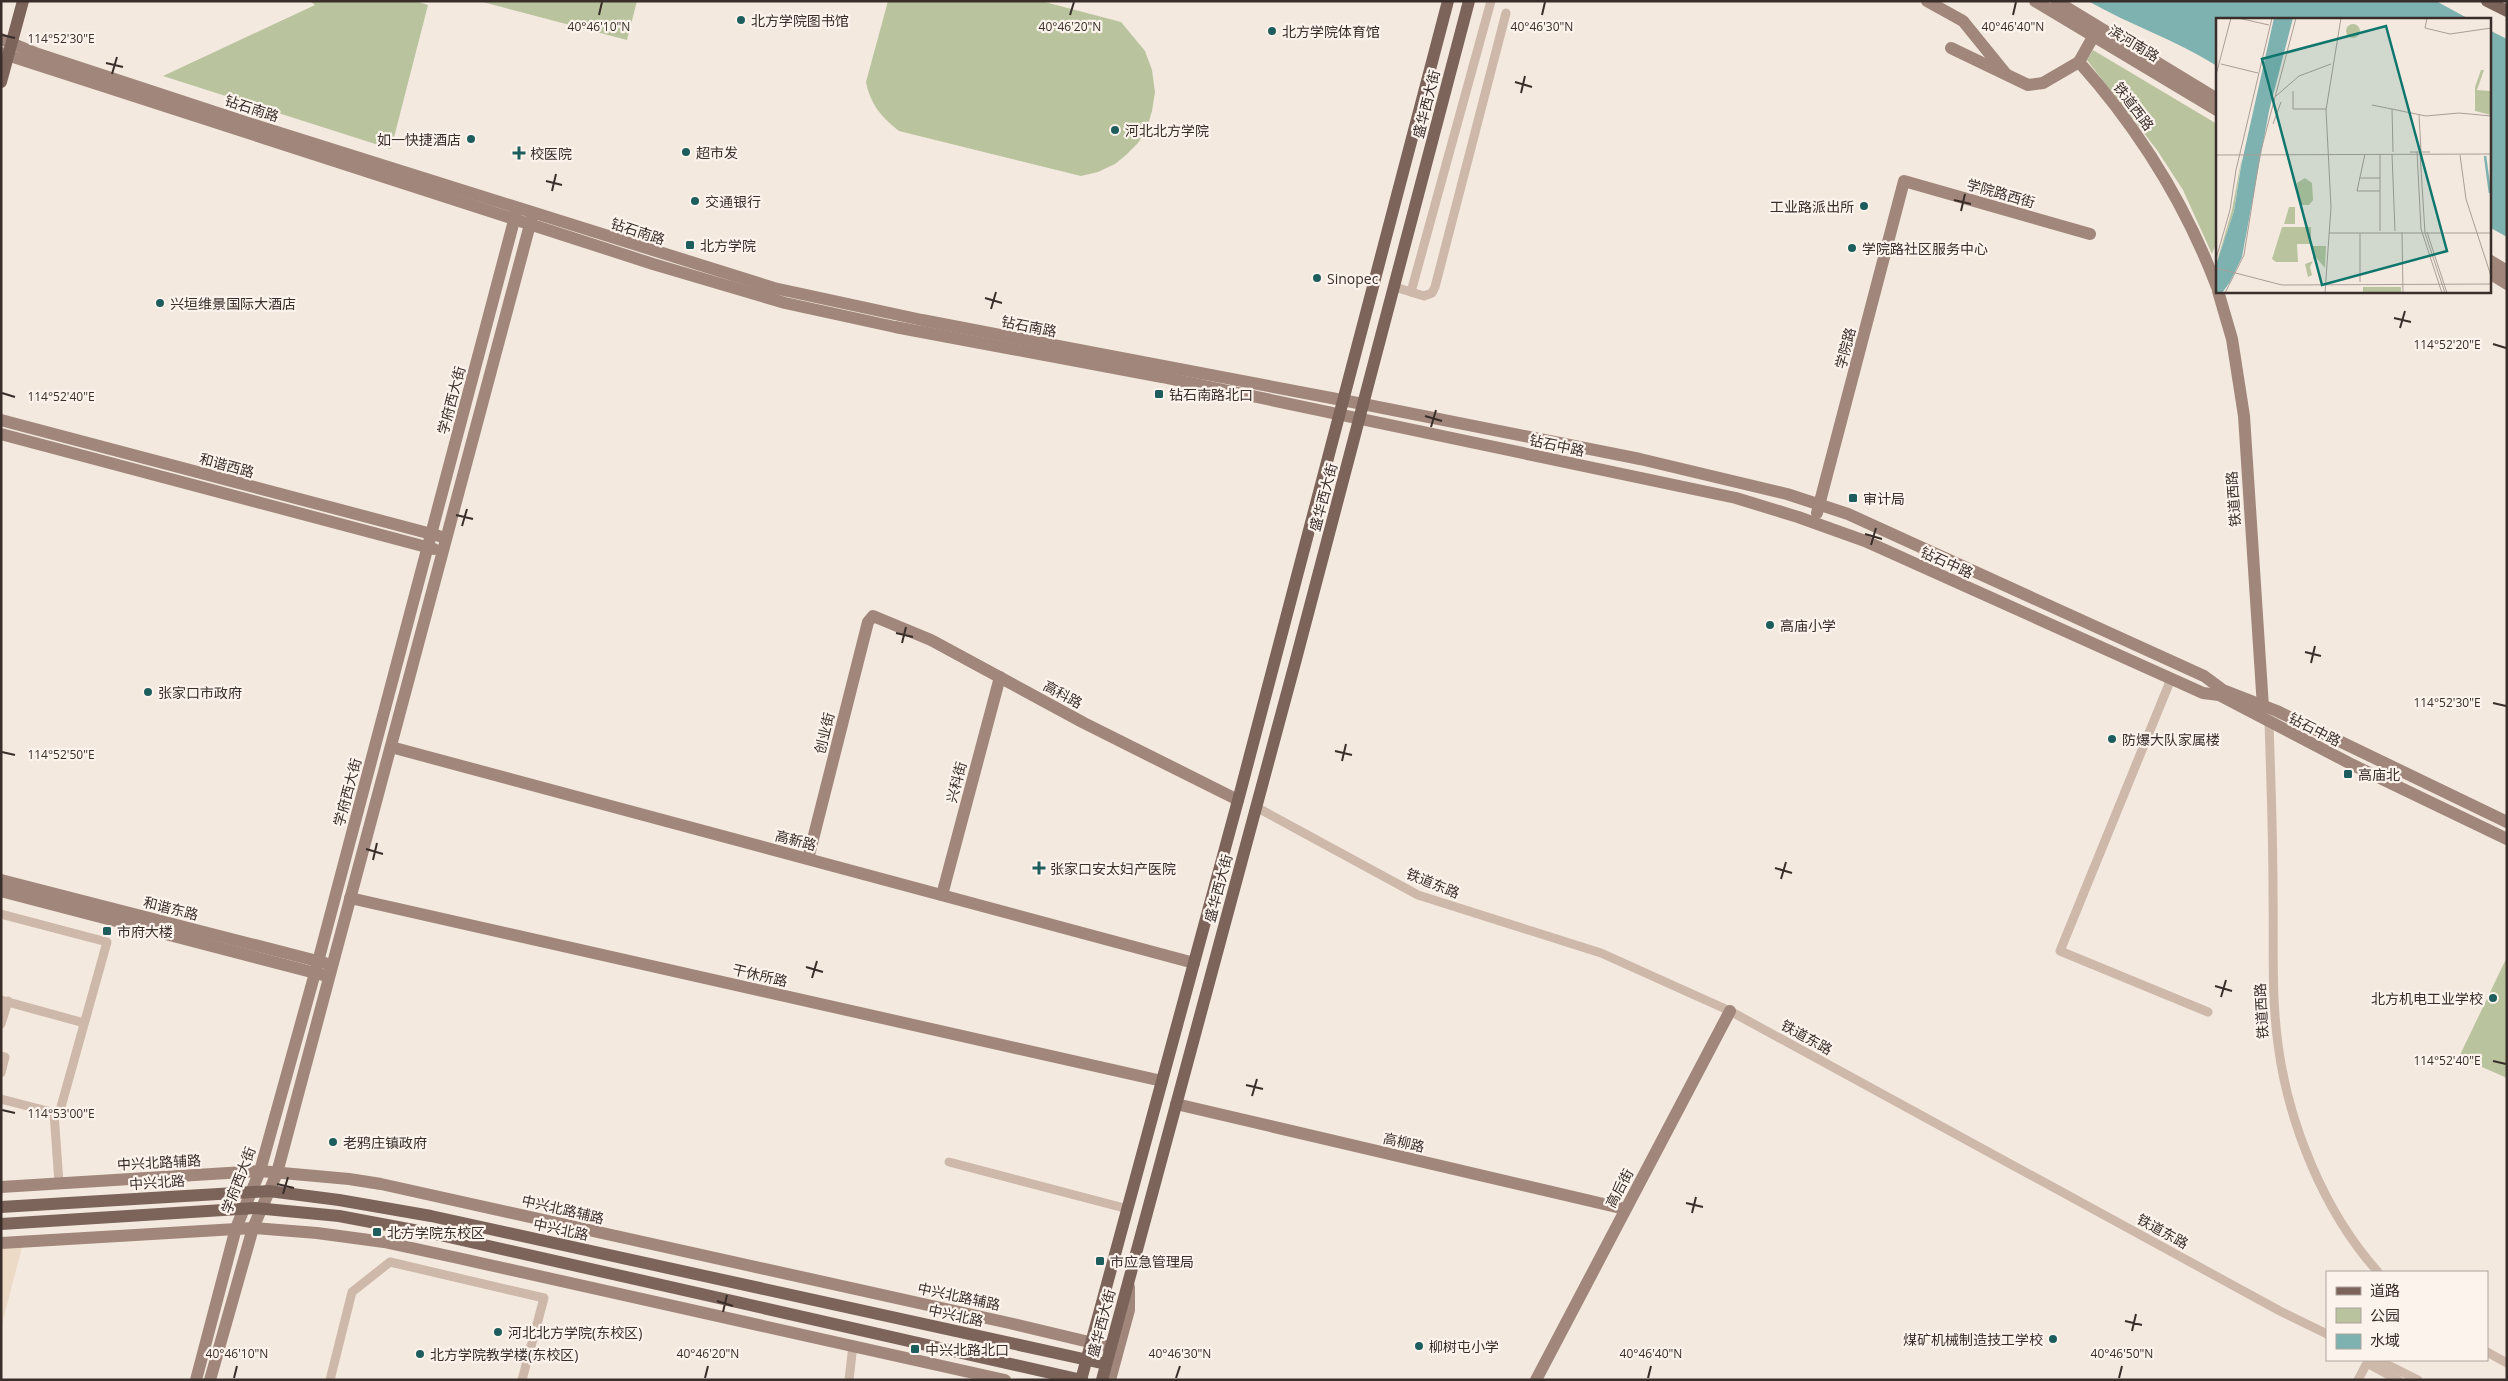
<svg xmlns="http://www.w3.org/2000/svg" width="2508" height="1381" viewBox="0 0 2508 1381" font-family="'Open Sans','Noto Sans SC',sans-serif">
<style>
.green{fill:#b9c49e}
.plaza{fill:#ecd9c6}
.water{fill:#7db2b1}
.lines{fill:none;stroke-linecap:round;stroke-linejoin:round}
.street{stroke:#cdb8aa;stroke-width:9}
.secondary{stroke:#a1877b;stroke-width:12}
.primary{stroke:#7c645b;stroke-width:12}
.ticks{fill:none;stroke:#3a2e2a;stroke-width:2}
.poi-dot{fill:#1e5d5d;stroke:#fbf3ec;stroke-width:2}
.labels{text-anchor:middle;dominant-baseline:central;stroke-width:4.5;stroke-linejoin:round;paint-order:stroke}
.poi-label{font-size:14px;fill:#3a2e2a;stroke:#fbf3ec;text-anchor:start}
.street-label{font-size:14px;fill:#3a2e2a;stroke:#fbf3ec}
.inset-river{fill:none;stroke:#7db2b1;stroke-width:2.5}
.inset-road{fill:none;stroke:#aa9e97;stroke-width:1}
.view{fill:#0f766e;fill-opacity:0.15;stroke:#0f766e;stroke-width:2.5}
.inset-edge{fill:none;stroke:#3a2e2a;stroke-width:2.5}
.ticks-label{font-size:12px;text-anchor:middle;fill:#3a2e2a;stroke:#fbf3ec;stroke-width:4.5;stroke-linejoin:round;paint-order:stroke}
</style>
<rect width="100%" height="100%" fill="#f4e9df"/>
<!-- green -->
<g class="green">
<path d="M310,1H415L428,5L391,149L163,76L315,5Z"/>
<path d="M479,1H637L627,40Z"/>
<path d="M888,1H1041L1121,22L1145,51L1152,70L1155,92L1152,111L1147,128L1138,143L1126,155L1115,164L1098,172L1081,176L899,131C882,118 870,104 866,82Z"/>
<path d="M2093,50L2217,124V241L2212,254L2183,190L2157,150L2087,60Z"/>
<path d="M2507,957V1078L2459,1057Z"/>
</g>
<!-- plaza -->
<path class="plaza" d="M22,1247L1,1328V1248Z"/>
<!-- water -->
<g class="water">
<path d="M2088,1H2436L2469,19H2217V66C2176,40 2130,25 2088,1Z"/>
<path d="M2489,30L2507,39V237L2489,227Z"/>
</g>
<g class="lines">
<!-- street -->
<g class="street">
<path d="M1395,287L1424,296L1432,293L1435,287L1506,13"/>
<path d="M1411,292L1491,1"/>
<path d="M2171,679L2060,951L2208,1012"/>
<path d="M2269,723C2271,780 2273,836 2273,893C2274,943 2271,994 2278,1044C2288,1123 2324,1212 2378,1272"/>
<path d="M1256,807L1418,895L1601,953L1730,1011L2280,1311L2327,1334"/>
<path d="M1,914L107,942L59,1114L1,1099"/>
<path d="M1,1000L84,1023"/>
<path d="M1,1024L8,1001"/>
<path d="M1,1056L5,1057L1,1073"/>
<path d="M54,1113L59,1183"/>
<path d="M949,1162L1128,1209"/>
<path d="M2487,1352L2507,1363"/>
<path d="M2378,1360L2418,1380"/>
<path d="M330,1380L352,1292L390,1262L544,1298L522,1380"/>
<path d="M849,1380L853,1345"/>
<path d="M2358,1380L2367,1363L2398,1380"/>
</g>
<!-- secondary -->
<g class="secondary">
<path d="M1927,1L1963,21L2006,74"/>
<path d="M2035,1L2217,110"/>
<path d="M2056,1L2217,99"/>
<path d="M2098,28L2079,62C2139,129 2185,203 2217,287"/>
<path d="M1,39L38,54L248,123L774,288L922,320L1363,404L1640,459L1787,494L1848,514L2204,676L2223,690L2277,711L2507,822"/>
<path d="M1951,48L2028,85L2043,83L2079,62"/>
<path d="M1,53L653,264L785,303L895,327L1162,377L1736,498L1798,517L1865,541L2203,693L2219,695L2353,765L2507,839"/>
<path d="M2489,260L2507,271"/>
<path d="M2489,273L2507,284"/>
<path d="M2218,291L2232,339L2244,416L2263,707"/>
<path d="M1,420L439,536"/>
<path d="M1,434L434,549"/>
<path d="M1817,513L1904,181L2090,234"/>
<path d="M391,747L1194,963"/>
<path d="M808,859L868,622L873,616L931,640L1084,723L1238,800"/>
<path d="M1,880L325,963"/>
<path d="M1,891L323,975"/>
<path d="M942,895L1000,677"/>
<path d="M350,898L1162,1081"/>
<path d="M1176,1104L1625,1209"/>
<path d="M1,1187L260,1171L349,1179L381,1184L1009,1323L1110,1347"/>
<path d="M1,1243L253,1228L317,1233L384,1242L458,1258L1005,1380"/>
<path d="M196,1380L236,1228L260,1171L315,973L516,213"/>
<path d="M210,1380L253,1228L277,1173L532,217"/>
<path d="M1110,1380L1129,1310V1287"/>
<path d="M1536,1380L1730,1011"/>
</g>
<!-- primary -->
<g class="primary">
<path d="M2487,1L2507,11"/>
<path d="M1,82L23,1"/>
<path d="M1,1207L269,1191L339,1200L431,1216L1106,1364"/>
<path d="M1,1224L255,1208L339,1216L440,1235L1082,1380"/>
<path d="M1081,1380L1240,793L1448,1"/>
<path d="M1102,1380L1295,663L1469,1"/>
</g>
</g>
<!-- ticks -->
<path class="ticks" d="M599,15L602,2M1070,15L1074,2M1542,15L1545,2M2013,15L2016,2M2,35L15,38M106,63L123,67M112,74L117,57M1515,82L1532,87M1521,93L1525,76M546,181L562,185M552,191L556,174M1954,200L1971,204M1961,211L1965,194M985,298L1002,303M991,309L996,292M2394,318L2411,322M2400,328L2405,311M2493,344L2506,348M2,393L15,397M1425,416L1442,421M1431,427L1436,410M456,515L473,519M462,526L467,509M1865,534L1882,539M1871,545L1876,528M896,633L913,637M902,643L906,627M2305,652L2321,656M2311,663L2315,646M2493,703L2506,706M1335,751L1352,755M2,752L15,755M1342,761L1346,744M366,849L383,854M373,860L377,843M1775,868L1792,873M1781,879L1786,862M806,967L823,972M812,978L817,961M2215,986L2232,991M2221,997L2226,980M2493,1061L2506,1064M1246,1085L1263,1089M1252,1096L1257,1079M2,1110L15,1113M277,1184L294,1188M283,1194L288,1177M1686,1203L1703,1207M1692,1213L1696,1197M717,1301L733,1306M723,1312L727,1295M2125,1321L2142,1325M2132,1331L2136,1314M234,1378L237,1366M705,1378L708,1366M1176,1378L1180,1366M1648,1378L1651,1366M2119,1378L2122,1366"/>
<!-- markers -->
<g class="poi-dot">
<circle cx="741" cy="20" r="5"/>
<circle cx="1272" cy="31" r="5"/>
<circle cx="1115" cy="130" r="5"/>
<circle cx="471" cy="139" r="5"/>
<circle cx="686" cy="152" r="5"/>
<path d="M516.5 145.5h5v5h5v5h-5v5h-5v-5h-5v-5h5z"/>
<circle cx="695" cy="201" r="5"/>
<circle cx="1864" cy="206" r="5"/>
<rect x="685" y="240" width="10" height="10" rx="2.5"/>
<circle cx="1852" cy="248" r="5"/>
<circle cx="1317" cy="278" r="5"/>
<circle cx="160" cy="303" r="5"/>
<rect x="1154" y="389" width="10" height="10" rx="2.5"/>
<rect x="1848" y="493" width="10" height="10" rx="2.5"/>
<circle cx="1770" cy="625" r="5"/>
<circle cx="148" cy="692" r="5"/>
<circle cx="2112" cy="739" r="5"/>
<rect x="2343" y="769" width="10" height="10" rx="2.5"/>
<path d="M1036.5 860.5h5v5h5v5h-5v5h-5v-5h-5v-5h5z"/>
<rect x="102" y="926" width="10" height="10" rx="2.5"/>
<circle cx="2493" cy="998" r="5"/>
<circle cx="333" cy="1142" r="5"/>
<rect x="372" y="1227" width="10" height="10" rx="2.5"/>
<rect x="1095" y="1256" width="10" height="10" rx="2.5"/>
<circle cx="498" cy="1332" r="5"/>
<circle cx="2053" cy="1339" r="5"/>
<circle cx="1419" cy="1346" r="5"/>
<rect x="910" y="1344" width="10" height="10" rx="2.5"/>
<circle cx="420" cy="1354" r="5"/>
</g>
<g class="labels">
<!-- poi labels -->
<g class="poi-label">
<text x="751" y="20">北方学院图书馆</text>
<text x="1282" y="31">北方学院体育馆</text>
<text x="1125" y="130">河北北方学院</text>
<text x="461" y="139" text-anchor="end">如一快捷酒店</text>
<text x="696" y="152">超市发</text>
<text x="530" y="153">校医院</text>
<text x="705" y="201">交通银行</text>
<text x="1854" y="206" text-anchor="end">工业路派出所</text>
<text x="700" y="245">北方学院</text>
<text x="1862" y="248">学院路社区服务中心</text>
<text x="1327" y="278">Sinopec</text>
<text x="170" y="303">兴垣维景国际大酒店</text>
<text x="1169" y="394">钻石南路北口</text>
<text x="1863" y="498">审计局</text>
<text x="1780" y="625">高庙小学</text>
<text x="158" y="692">张家口市政府</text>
<text x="2122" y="739">防爆大队家属楼</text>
<text x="2358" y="774">高庙北</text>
<text x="1050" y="868">张家口安太妇产医院</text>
<text x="117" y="931">市府大楼</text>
<text x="2483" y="998" text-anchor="end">北方机电工业学校</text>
<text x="343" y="1142">老鸦庄镇政府</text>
<text x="387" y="1232">北方学院东校区</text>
<text x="1110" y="1261">市应急管理局</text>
<text x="508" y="1332">河北北方学院(东校区)</text>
<text x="2043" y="1339" text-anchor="end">煤矿机械制造技工学校</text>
<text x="1429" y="1346">柳树屯小学</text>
<text x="925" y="1349">中兴北路北口</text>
<text x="430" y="1354">北方学院教学楼(东校区)</text>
</g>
<!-- street labels -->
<g class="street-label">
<text transform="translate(2134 43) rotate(31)">滨河南路</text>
<text transform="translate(1426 104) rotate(-76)">盛华西大街</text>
<text transform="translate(2134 106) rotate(53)">铁道西路</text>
<text transform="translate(252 108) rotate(18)">钻石南路</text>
<text transform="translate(2001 193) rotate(16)">学院路西街</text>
<text transform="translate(638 231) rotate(18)">钻石南路</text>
<text transform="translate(1029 326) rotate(11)">钻石南路</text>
<text transform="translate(1845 348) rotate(-75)">学院路</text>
<text transform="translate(451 400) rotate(-75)">学府西大街</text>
<text transform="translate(1557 445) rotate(12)">钻石中路</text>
<text transform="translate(227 465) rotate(15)">和谐西路</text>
<text transform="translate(1323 497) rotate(-75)">盛华西大街</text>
<text transform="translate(2233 499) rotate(-94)">铁道西路</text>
<text transform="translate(1947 562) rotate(24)">钻石中路</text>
<text transform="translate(1063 694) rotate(28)">高科路</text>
<text transform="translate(2315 729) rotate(27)">钻石中路</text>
<text transform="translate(824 733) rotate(-76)">创业街</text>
<text transform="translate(956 782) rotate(-75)">兴科街</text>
<text transform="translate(347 792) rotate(-75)">学府西大街</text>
<text transform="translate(796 840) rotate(15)">高新路</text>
<text transform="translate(1433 883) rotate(22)">铁道东路</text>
<text transform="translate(1218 888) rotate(-75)">盛华西大街</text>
<text transform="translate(171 908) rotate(14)">和谐东路</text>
<text transform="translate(760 975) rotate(13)">干休所路</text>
<text transform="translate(2261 1011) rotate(-93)">铁道西路</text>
<text transform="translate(1807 1037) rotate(29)">铁道东路</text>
<text transform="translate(1404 1142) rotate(13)">高柳路</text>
<text transform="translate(159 1162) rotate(-3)">中兴北路辅路</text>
<text transform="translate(238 1180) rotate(-69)">学府西大街</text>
<text transform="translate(157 1182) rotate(-4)">中兴北路</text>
<text transform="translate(1619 1188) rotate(-62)">高后街</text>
<text transform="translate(563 1209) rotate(13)">中兴北路辅路</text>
<text transform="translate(561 1229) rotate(12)">中兴北路</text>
<text transform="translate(2163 1231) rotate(29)">铁道东路</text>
<text transform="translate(959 1296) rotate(12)">中兴北路辅路</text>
<text transform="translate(956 1315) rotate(12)">中兴北路</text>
<text transform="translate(1101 1323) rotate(-75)">盛华西大街</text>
</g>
</g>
<!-- overview -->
<g transform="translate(2216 18)">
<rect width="275" height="275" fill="#f4e9df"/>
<path d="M130 13a7 7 0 1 1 14 0a7 7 0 1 1-14 0ZM265,52H268L261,72L275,73V97L259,93V69ZM26,138L18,193L0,247L16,192ZM89,160L96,165L97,182L93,187H85L82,182L81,165ZM73,189H79V206H68ZM66,209H95V226H81L82,244H60L56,241ZM97,228H110L109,250L99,238L94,249L96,257L92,259L89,246L97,243ZM147,269H185V275H147Z" fill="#b9c49e"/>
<path d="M58,0H77L53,93L26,239L14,264L6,275H0V247L18,193L25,148Z" fill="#7db2b1"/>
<path class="inset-river" d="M269,138L274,175"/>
<path class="inset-road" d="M22,0L53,7M211,0L209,10L234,16L275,10M5,46L42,55M0,57L15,0M77,73V91H110M60,78L83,58L115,46M156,87L210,98L243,95L275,98M176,91L177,134M203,97L205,133M57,106L65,84M194,134H214M201,134L205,211L226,275M204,135L209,215L229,275M149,136L141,173H164M176,136L179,213M0,137L275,136M244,137L250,181L275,258M143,160H164M164,213V136M186,214L187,275M211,214L231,275M113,215H275M144,215V264M0,241L14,192L20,152L56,0M0,250L66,267L275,266M9,275L28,237L44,136L80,0M109,275L115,189L110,92L125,0"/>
<path class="view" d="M170,8L231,233L106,267L46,41Z"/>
<rect width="275" height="275" class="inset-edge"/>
</g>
<g class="ticks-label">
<text x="599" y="31">40°46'10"N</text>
<text x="1070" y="31">40°46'20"N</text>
<text x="1542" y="31">40°46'30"N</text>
<text x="2013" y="31">40°46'40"N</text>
<text x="61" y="43">114°52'30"E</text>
<text x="2447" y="349">114°52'20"E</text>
<text x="61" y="401">114°52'40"E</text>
<text x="2447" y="707">114°52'30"E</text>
<text x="61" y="759">114°52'50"E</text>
<text x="2447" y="1065">114°52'40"E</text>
<text x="61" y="1118">114°53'00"E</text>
<text x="237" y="1358">40°46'10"N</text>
<text x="708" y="1358">40°46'20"N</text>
<text x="1180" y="1358">40°46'30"N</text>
<text x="1651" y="1358">40°46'40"N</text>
<text x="2122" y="1358">40°46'50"N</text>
</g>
<!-- border -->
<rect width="2508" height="1381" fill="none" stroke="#3a2e2a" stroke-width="5"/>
<!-- legend -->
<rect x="2326" y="1271" width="162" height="90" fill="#fbf3ec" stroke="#aea49e"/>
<rect x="2336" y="1287" width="25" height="8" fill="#7c645b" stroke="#aea49e"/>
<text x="2370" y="1296" font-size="15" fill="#3a2e2a">道路</text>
<rect x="2336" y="1308" width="25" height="15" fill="#b9c49e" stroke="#aea49e"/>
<text x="2370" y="1321" font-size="15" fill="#3a2e2a">公园</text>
<rect x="2336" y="1334" width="25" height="15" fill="#7db2b1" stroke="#aea49e"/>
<text x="2370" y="1346" font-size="15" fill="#3a2e2a">水域</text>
</svg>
